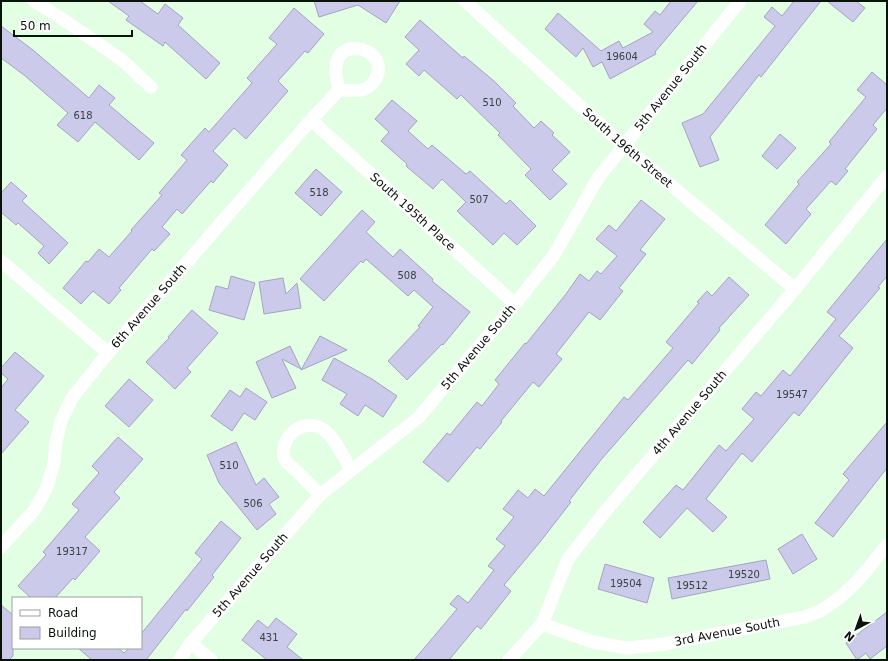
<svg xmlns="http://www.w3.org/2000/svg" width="888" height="661" viewBox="0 0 888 661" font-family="'DejaVu Sans',sans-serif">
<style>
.building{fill:#cbcaeb;stroke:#a4a3c3}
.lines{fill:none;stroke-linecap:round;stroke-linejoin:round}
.street{stroke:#fff;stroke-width:13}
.labels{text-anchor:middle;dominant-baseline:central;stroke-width:3;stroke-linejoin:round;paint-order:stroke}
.number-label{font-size:10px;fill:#3a4142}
.street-label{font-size:12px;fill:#09130a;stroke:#fff}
</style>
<rect width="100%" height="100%" fill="#e2fee3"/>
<!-- building -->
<g class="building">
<path d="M108,1H140L158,14L165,4L183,18L178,25L220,63L206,79L165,42L163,46L126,20L129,16Z"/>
<path d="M314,1H400L386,23L358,5L319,17Z"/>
<path d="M671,1H698L655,52L656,54L610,79L602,62L593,67L583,48L576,57L545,29L558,13L601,51L619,41L623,48L653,32L644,24L655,11L660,15Z"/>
<path d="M794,1H821L761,77L759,75L710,137L719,160L700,167L682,123L703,114L775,26L764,17L772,7L782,16Z"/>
<path d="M827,1H856L865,8L853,22Z"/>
<path d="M294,8L324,34L308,53L305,51L278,81L288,91L246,139L234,128L213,151L228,165L213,183L211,181L182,214L177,209L162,227L170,234L154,251L152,249L119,288L121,290L109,304L93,291L81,304L63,288L86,261L88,262L99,249L109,257L132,231L131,230L162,195L159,193L187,160L181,155L205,128L209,132L252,83L247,78L277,44L269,38Z"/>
<path d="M420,20L463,58L464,56L494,81L516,103L513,106L534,128L541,121L554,133L552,135L570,152L552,170L567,184L550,200L525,175L531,169L498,135L500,133L461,95L457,99L424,70L419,76L406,64L419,50L405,37Z"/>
<path d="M1,26L33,50L89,98L99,85L115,98L109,105L154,143L139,160L95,122L78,142L57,125L68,113L24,75L1,58Z"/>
<path d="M872,72L887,85V108L873,125L877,129L845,169L848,171L836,185L831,181L806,209L811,214L786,244L765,225L799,184L797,182L831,144L829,142L866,97L857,90Z"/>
<path d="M392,100L417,121L408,131L428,149L432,145L466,174L470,171L506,204L510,200L536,226L517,245L504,233L493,245L457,211L466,202L442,179L433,189L406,166L407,164L381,141L389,132L375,119Z"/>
<path d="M780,134L796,148L777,169L762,156Z"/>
<path d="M316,169L342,192L321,216L295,193Z"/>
<path d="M11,182L27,196L22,201L68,243L49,264L38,253L44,246L18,223L16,225L1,212V193Z"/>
<path d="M641,200L665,219L640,250L646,254L619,288L623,291L600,320L589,312L556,354L562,359L539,387L533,382L501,421L502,422L480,449L477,447L448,482L423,462L447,433L450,435L477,402L482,406L499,384L495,380L525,343L526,344L566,294L580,274L589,281L597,271L601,274L617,256L596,239L609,225L616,231Z"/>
<path d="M362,210L375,222L366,232L393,257L400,249L433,279L432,281L470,312L443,345L442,344L407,380L388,361L420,327L418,326L433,307L414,290L408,296L366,259L363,263L361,261L324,301L300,279Z"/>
<path d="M887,239V276L878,287L880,288L839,336L853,348L799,416L794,412L752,462L742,453L706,499L727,517L713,532L687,508L660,538L643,522L676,485L683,490L719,445L726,451L754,419L742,409L756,392L761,396L783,370L790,376L836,319L827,312Z"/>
<path d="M231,276L255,283L244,320L209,310L216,286L228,289Z"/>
<path d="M729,277L749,295L719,328L720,330L692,364L688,360L600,461L569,501L571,502L540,542L504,585L511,591L481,629L477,626L449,660H414L457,609L450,604L458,595L468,603L494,570L488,566L505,546L496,539L514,517L503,509L518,490L528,498L535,489L544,496L624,397L628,400L673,348L666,342L699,303L697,302L707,291L712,296Z"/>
<path d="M283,278L286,294L297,283L301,308L264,314L259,282Z"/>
<path d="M192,310L218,333L187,368L191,372L175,389L146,362L169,338L168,337Z"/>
<path d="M320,336L347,350L301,370Z"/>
<path d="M290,346L301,369L282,359L296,388L272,398L256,362Z"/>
<path d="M15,352L44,376L15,410L29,422L1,454V388L8,379L1,373V368Z"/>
<path d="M334,358L372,379L397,396L383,417L365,405L358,416L340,404L347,394L322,380Z"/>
<path d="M129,379L153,400L129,427L105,406Z"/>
<path d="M246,388L267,402L255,420L244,413L232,431L211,416L230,390L240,397Z"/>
<path d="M887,422V468L833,537L815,523L849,480L843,474Z"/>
<path d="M118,437L143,459L114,492L120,498L85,537L100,551L75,580L73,578L55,598H31L18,586L46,555L43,552L79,510L72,504L99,473L92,466Z"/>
<path d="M236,442L256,485L264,478L279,497L269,504L276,514L257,530L219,483L207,455Z"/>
<path d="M221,521L241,538L212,575L214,577L187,611L186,609L146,660H92L78,648H118L124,653L129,648H141V634L202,559L195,553Z"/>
<path d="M802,534L817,559L793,574L778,549Z"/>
<path d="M766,560L770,579L672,599L668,578Z"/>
<path d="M605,564L654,578L647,603L598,589Z"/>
<path d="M1,605L13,615V656L9,660H1Z"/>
<path d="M887,612V646L870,659L866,653L857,660L846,643Z"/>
<path d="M276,618L297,634L287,647L303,660H267L242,640L258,620L268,628Z"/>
</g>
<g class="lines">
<!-- street -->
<g class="street">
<path d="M34,1L61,18L122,60L151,87"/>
<path id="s1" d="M465,1L624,146L795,289"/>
<path id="s2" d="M311,120L515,304"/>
<path d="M1,261L108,353"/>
<path d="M320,495C311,486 303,477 294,469C291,466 287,463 285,460C283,457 283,451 284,448C287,431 305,420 321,428C334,435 344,458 351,470"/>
<path id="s3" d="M1,547L36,508L47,487L54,463L56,442L61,421L72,398L108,353L221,223L311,120L339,90C346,90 354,91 361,90C367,89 372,85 375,80C393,50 337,33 336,68C335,75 338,83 339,90"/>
<path id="s4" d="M542,624L593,642L627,648L664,644L805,617C812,614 819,612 825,608C851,592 869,568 887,545"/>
<path d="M191,643L211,660"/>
<path id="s5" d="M179,660L191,643L320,495L418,418L515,304L554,255L598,178L740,1"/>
<path id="s6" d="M509,660L542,624L568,559L604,513L795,289L887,176"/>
</g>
</g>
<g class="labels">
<!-- number labels -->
<g class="number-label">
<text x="622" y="56">19604</text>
<text x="492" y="102">510</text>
<text x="83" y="115">618</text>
<text x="319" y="192">518</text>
<text x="479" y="199">507</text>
<text x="407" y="275">508</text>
<text x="792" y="394">19547</text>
<text x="229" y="465">510</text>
<text x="253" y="503">506</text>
<text x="72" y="551">19317</text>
<text x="744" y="574">19520</text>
<text x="626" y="583">19504</text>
<text x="692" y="585">19512</text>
<text x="269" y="637">431</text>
</g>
<!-- street labels -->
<g class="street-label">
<text stroke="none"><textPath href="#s5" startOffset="759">5th Avenue South</textPath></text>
<text stroke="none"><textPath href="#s1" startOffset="219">South 196th Street</textPath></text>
<text stroke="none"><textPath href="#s2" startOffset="137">South 195th Place</textPath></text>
<text stroke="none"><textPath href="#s3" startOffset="289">6th Avenue South</textPath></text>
<text stroke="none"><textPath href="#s5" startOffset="435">5th Avenue South</textPath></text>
<text stroke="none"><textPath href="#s6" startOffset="309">4th Avenue South</textPath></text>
<text stroke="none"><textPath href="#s5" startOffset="111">5th Avenue South</textPath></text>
<text stroke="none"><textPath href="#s4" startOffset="190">3rd Avenue South</textPath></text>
</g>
</g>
<!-- border -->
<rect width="888" height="661" fill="none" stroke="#09130a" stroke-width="4"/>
<!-- legend -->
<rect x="12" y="597" width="130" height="52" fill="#ffffff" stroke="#9da19d"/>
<rect x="20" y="610" width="20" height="6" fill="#ffffff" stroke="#9da19d"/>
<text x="48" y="617" font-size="12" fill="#09130a">Road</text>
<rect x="20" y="627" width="20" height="12" fill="#cbcaeb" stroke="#9da19d"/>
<text x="48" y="637" font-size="12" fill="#09130a">Building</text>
<!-- north arrow -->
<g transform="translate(856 629) rotate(221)" stroke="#ffffff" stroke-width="3" paint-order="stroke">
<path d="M0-3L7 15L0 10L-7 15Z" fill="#09130a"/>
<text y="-6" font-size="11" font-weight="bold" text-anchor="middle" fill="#09130a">N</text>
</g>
<!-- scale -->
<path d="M14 30v6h118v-6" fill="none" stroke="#09130a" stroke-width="2"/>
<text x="20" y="30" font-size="12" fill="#09130a" stroke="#ffffff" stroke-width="3" paint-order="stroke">50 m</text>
</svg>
